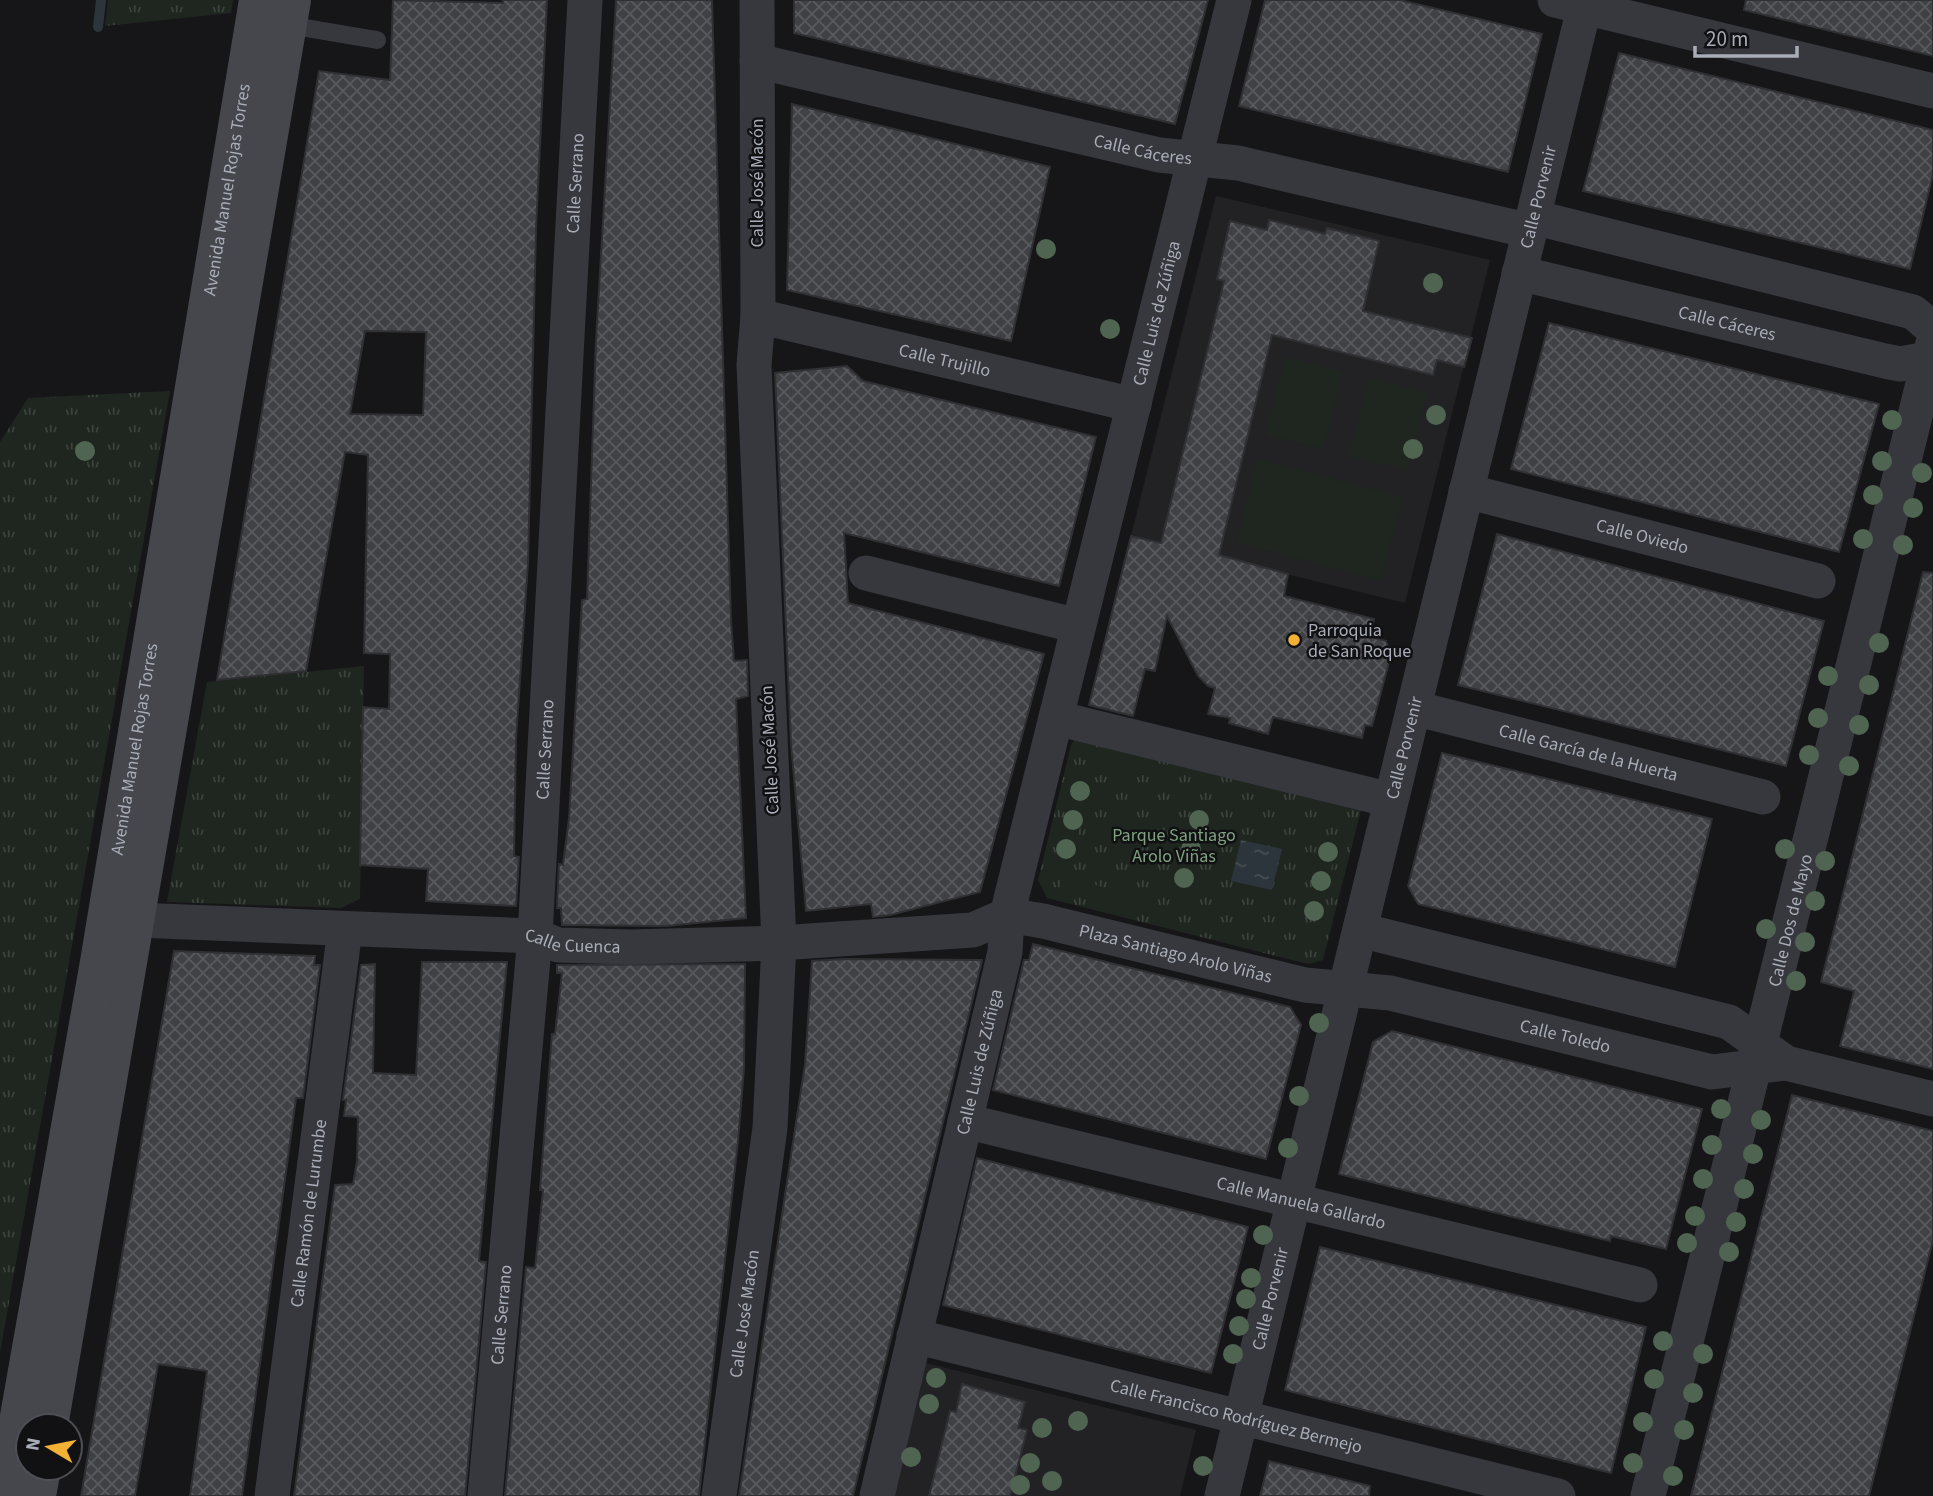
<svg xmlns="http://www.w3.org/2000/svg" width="1933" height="1496" viewBox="0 0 1933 1496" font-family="'Source Sans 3',sans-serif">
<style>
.built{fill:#222225}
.grass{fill:url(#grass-tufts)}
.garden{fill:#1e261f}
.water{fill:url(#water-ripples)}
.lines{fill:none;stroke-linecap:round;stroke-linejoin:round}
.stream{stroke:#2c353c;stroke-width:10}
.building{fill:url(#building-cross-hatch);stroke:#303034;stroke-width:2;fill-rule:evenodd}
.lane{stroke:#37383d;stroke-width:18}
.street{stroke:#37383d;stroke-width:35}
.secondary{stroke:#45474d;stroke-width:38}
.tree{fill:#506452}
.poi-dot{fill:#f2b134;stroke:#111113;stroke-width:2.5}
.labels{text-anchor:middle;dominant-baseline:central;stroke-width:5;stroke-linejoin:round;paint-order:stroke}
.street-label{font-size:18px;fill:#a8adb8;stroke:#111113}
.poi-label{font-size:18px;fill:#a8adb8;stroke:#111113;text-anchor:start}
.park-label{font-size:18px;fill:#7fa381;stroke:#111113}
</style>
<defs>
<pattern id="grass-tufts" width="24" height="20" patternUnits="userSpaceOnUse" patternTransform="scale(1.75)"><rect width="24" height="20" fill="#1e261f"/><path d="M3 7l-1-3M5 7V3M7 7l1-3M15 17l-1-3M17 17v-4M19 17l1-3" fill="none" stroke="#3c433d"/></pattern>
<pattern id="water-ripples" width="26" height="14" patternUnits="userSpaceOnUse" patternTransform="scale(1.75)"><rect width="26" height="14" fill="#2c353c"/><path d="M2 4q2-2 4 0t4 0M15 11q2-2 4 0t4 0" fill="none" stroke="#485056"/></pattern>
<pattern id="building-cross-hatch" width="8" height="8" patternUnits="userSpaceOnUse" patternTransform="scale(1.75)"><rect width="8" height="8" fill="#404145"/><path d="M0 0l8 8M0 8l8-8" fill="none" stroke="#595a5e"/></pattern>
</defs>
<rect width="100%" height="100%" fill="#161618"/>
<!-- built -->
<g class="built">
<path d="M1216,196L1490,260L1405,603L1131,536Z"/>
<path d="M926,1363L1196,1430L1180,1496H894Z"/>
</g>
<!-- grass -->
<g class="grass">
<path d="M108,0H233L231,13L105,26Z"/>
<path d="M170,391L0,1353V442L28,398Z"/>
<path d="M364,666L360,899L341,908L167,902L207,682Z"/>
<path d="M1076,737L1361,810L1323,960L1308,964L1047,898L1038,880L1071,745Z"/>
</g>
<!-- garden -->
<g class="garden">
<path d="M1285,357L1343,371L1324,449L1266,435Z"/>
<path d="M1369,378L1427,392L1408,470L1349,456Z"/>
<path d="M1258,459L1403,497L1381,580L1237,543Z"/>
<path d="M1084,746L1182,769L1178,783L1081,759Z"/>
<path d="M1077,780L1090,784L1073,856L1059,853Z"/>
<path d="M1194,810L1207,814L1190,885L1177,883Z"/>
<path d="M1324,843L1337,846L1319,918L1305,915Z"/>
<path d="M1064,877L1149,899L1145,912L1060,891Z"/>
</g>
<!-- water -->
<path class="water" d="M1241,840L1282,849L1272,890L1231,881Z"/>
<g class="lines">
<!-- stream -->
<path class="stream" d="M98,27L101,0"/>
</g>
<!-- building -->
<g class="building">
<path d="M393,0L503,3V0H547L536,229L528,563L516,738L514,856L519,857L516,906L426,901L428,869L360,865L363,707L389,709L390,654L364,653L368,455L345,452L306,671L217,680L319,71L390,80ZM365,331L426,332L423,415L350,414Z"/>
<path d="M616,0H712L731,621L734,661L747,660L748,696L736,699L746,918L666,926L562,925L561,908H557L559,864L563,865L569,818L582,600L587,599L596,340Z"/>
<path d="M794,0H1208L1175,124L794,33Z"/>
<path d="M1265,0H1400L1542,34L1508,172L1239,106Z"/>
<path d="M1746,0H1933V56L1744,10Z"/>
<path d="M1619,53L1933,130V174L1910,269L1583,191Z"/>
<path d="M792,104L1050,167L1011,341L787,290Z"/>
<path d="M1269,220L1325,234L1327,228L1379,241L1363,311L1472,338L1464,367L1437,360L1433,375L1272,335L1219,555L1288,574L1284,596L1374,619L1371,637L1386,641L1391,655L1372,726L1365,725L1362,738L1273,717L1268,734L1229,723L1230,718L1208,714L1215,688L1208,686L1198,676L1167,616L1155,671L1145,669L1133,716L1089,705L1131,536L1161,543L1224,281L1217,279L1230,221L1267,230Z"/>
<path d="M1549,323L1879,404L1839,552L1511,469Z"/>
<path d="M847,366L863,381L1096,437L1059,586L844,533L848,603L1044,654L980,892L890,915L873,917L871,904L806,911L791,744L775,373Z"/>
<path d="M1497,534L1824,621L1786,766L1458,685Z"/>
<path d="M1923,572L1933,573V1069L1840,1046L1854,991L1821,982Z"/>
<path d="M1442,753L1712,819L1675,967L1418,904L1408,886Z"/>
<path d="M1033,944L1290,1007L1301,1025L1266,1159L993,1090L1024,960H1029Z"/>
<path d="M174,951L315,956L314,965H320L303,1098H296L242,1496H190L207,1371L158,1364L135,1496H81Z"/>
<path d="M844,959L982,960L853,1496H739L805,1064L812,961Z"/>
<path d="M422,962H507L479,1261L486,1262L465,1496H294L335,1185L353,1184L357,1161L358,1117L344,1116L346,1100H343L361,965L375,964L373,1073L416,1075Z"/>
<path d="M745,964L744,1069L738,1141L699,1496H505L526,1267L535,1268L543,1190H540L552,1034H555L562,973H557V965Z"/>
<path d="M1392,1031L1702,1109L1666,1249L1611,1236L1610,1241L1339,1174L1373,1042Z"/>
<path d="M1792,1095L1933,1131V1240L1869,1496H1691Z"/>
<path d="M977,1158L1248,1227L1211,1373L943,1305Z"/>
<path d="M1320,1247L1646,1327L1611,1473L1285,1390Z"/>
<path d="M962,1384L1025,1402L1018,1428L1027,1430L1010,1496H929L950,1411L956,1412Z"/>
<path d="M1269,1461L1370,1486L1369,1496H1260Z"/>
</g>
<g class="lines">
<!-- lane -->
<path class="lane" d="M288,25L377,40"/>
<!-- street -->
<g class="street">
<path d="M1555,0L1933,91"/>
<path id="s1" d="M757,61L1159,155L1238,163L1530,231"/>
<path d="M1533,217L1913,312L1933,329"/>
<path id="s2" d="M1519,273L1885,361L1900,364L1933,358"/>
<path id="s3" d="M758,316L1134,405"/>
<path id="s4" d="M1466,491L1818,581"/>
<path d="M866,573L1078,626"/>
<path id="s5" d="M1414,708L1763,797"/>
<path d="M1056,718L1391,800"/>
<path id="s6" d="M1007,915L1043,921L1305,985L1390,993L1712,1072L1786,1063"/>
<path id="s7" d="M135,920L535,936L558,945L630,947L779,943L973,930L1007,915"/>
<path d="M1360,930L1729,1022L1786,1063L1933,1099"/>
<path id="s8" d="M965,1121L1640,1285"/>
<path id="s9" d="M914,1336L1558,1496"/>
<path id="s10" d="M272,1496L345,929"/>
<path id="s11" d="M485,1496L535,936L585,0"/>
<path id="s12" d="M719,1496L770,1128L779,943L754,365L758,316L757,0"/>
<path id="s13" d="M877,1496L1005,952L1007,915L1234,0"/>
<path id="s14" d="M1222,1496L1586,0"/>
<path id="s15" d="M1648,1496L1933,343"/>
</g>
<!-- secondary -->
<g class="secondary">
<path d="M49,1426L292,0"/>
<path id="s16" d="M5,1496L99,962L258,0"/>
<path d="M37,1496L42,1468"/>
</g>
</g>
<!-- trees -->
<g class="tree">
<circle cx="1046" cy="249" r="10"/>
<circle cx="1433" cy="283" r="10"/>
<circle cx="1110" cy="329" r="10"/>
<circle cx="1436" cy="415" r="10"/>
<circle cx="1892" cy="420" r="10"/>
<circle cx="1413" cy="449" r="10"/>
<circle cx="85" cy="451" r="10"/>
<circle cx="1882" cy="461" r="10"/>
<circle cx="1922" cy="473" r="10"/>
<circle cx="1873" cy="495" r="10"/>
<circle cx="1913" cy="508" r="10"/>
<circle cx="1863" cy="539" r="10"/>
<circle cx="1903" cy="545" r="10"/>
<circle cx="1879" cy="643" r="10"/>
<circle cx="1828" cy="676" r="10"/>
<circle cx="1869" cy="685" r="10"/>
<circle cx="1818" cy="718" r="10"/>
<circle cx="1859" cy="725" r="10"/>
<circle cx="1809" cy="755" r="10"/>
<circle cx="1849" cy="766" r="10"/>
<circle cx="1080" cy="791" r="10"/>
<circle cx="1073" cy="820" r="10"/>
<circle cx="1199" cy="820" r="10"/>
<circle cx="1066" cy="849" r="10"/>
<circle cx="1191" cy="849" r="10"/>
<circle cx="1785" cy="849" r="10"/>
<circle cx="1328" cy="852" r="10"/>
<circle cx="1825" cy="861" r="10"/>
<circle cx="1184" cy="878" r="10"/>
<circle cx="1321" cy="881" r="10"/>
<circle cx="1815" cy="901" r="10"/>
<circle cx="1314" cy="911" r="10"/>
<circle cx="1766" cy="929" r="10"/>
<circle cx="1805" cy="942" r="10"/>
<circle cx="1796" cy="981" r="10"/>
<circle cx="1319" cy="1023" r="10"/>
<circle cx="1299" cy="1096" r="10"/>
<circle cx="1721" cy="1109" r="10"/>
<circle cx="1761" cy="1120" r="10"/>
<circle cx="1712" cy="1145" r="10"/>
<circle cx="1288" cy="1148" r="10"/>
<circle cx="1753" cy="1154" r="10"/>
<circle cx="1703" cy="1179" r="10"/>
<circle cx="1744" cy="1189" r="10"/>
<circle cx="1695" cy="1216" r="10"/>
<circle cx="1736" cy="1222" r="10"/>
<circle cx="1263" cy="1235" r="10"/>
<circle cx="1687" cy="1243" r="10"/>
<circle cx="1729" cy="1252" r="10"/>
<circle cx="1251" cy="1278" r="10"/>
<circle cx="1246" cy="1299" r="10"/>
<circle cx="1239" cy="1326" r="10"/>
<circle cx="1663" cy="1341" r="10"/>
<circle cx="1233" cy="1354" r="10"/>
<circle cx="1703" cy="1354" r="10"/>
<circle cx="936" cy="1378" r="10"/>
<circle cx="1654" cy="1379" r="10"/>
<circle cx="1693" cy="1393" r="10"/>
<circle cx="929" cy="1404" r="10"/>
<circle cx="1078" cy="1421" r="10"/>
<circle cx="1643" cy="1422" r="10"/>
<circle cx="1042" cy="1428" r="10"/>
<circle cx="1684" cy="1430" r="10"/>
<circle cx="911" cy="1457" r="10"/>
<circle cx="1030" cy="1463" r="10"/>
<circle cx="1633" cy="1463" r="10"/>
<circle cx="1203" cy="1466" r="10"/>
<circle cx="1673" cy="1476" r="10"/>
<circle cx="1052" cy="1481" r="10"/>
<circle cx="1020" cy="1485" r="10"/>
</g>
<!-- markers -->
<circle class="poi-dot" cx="1294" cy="640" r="7"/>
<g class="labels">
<!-- street labels -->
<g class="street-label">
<text stroke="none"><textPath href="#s1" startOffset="396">Calle Cáceres</textPath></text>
<text stroke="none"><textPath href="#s11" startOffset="1316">Calle Serrano</textPath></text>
<text transform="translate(757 183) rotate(-90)">Calle José Macón</text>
<text stroke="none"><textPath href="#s16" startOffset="1325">Avenida Manuel Rojas Torres</textPath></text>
<text stroke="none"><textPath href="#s14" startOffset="1337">Calle Porvenir</textPath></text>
<text stroke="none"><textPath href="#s13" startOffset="1216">Calle Luis de Zúñiga</textPath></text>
<text stroke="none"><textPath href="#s2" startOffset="214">Calle Cáceres</textPath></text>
<text stroke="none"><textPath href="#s3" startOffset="192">Calle Trujillo</textPath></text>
<text stroke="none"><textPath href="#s4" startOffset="182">Calle Oviedo</textPath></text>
<text stroke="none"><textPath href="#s16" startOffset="758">Avenida Manuel Rojas Torres</textPath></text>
<text stroke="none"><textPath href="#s14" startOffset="770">Calle Porvenir</textPath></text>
<text stroke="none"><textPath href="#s11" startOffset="749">Calle Serrano</textPath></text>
<text transform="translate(770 750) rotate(-93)">Calle José Macón</text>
<text stroke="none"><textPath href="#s5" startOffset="180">Calle García de la Huerta</textPath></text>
<text stroke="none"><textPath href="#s15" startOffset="593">Calle Dos de Mayo</textPath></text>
<text stroke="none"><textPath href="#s7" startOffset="439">Calle Cuenca</textPath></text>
<text stroke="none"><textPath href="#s6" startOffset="173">Plaza Santiago Arolo Viñas</textPath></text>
<text stroke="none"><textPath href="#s6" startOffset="572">Calle Toledo</textPath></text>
<text stroke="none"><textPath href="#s13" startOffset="446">Calle Luis de Zúñiga</textPath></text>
<text stroke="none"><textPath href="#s8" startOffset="346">Calle Manuela Gallardo</textPath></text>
<text stroke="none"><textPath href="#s10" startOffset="285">Calle Ramón de Lurumbe</textPath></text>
<text stroke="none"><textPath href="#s14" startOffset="203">Calle Porvenir</textPath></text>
<text stroke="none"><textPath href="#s11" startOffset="182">Calle Serrano</textPath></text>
<text stroke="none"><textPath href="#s12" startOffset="184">Calle José Macón</textPath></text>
<text stroke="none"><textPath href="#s9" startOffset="332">Calle Francisco Rodríguez Bermejo</textPath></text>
</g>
<!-- poi labels -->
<g class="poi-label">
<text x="1308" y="630">Parroquia<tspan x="1308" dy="21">de San Roque</tspan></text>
</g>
<!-- park labels -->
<g class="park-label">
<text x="1174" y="835">Parque Santiago<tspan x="1174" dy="21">Arolo Viñas</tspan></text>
</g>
</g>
<!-- north arrow -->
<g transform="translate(49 1447) rotate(280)"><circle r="33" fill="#111113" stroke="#4d4f55" stroke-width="2"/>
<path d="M0-5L12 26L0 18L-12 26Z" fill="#f2b134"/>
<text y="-10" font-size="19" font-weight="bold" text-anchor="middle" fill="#a8adb8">N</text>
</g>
<!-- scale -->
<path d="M1695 46v10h102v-10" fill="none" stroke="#a8adb8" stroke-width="3.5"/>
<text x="1706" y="46" font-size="21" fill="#a8adb8" stroke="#111113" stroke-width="5" paint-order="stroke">20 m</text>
</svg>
